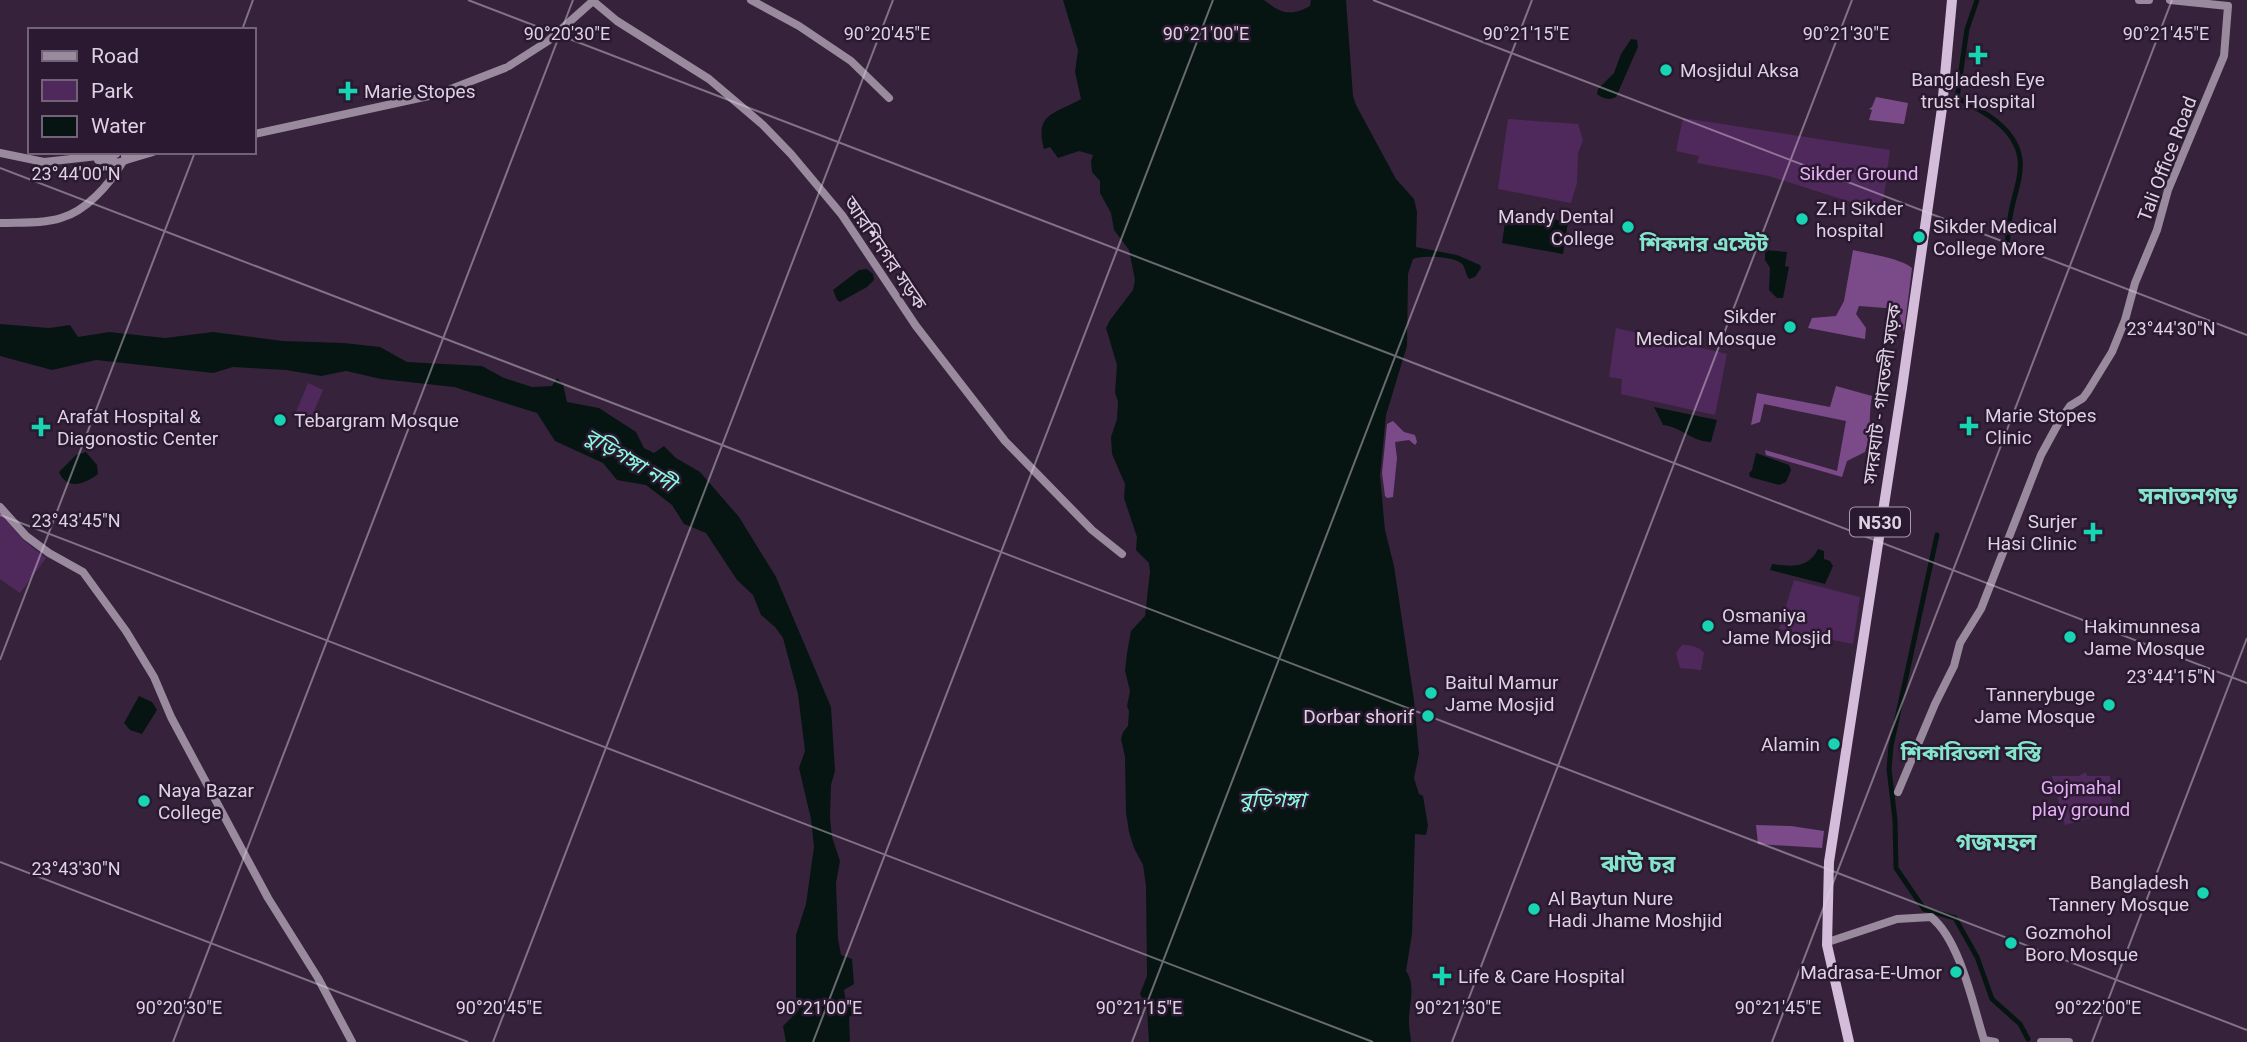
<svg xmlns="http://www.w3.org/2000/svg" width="2247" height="1042" viewBox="0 0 2247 1042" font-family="Roboto,'Noto Sans Bengali',sans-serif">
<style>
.green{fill:#50295c}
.forest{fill:#7b4b89}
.water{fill:#071512}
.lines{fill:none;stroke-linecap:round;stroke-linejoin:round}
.canal{stroke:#071512;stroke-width:5}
.secondary{stroke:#998a9e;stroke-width:8}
.highway{stroke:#d4bcdb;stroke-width:10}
.ticks{fill:none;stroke:#ded2e2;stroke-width:2;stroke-opacity:0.45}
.poi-dot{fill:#17d5b2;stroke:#2b1931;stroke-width:2.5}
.labels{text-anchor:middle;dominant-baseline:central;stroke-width:5;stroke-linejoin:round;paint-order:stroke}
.shield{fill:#2b1931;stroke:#a89aad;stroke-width:2}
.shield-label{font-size:18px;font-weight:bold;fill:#ded2e2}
.poi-label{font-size:19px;fill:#ded2e2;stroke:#2b1931;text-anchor:start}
.street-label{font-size:19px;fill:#ded2e2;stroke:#2b1931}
.park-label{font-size:19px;fill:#e6b0f6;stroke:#2b1931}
.neighbourhood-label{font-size:21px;font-weight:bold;fill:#83e5cb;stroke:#2b1931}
.water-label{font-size:21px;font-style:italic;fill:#8bfade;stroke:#2b1931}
.quarter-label{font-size:23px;font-weight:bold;fill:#83e5cb;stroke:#2b1931}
.ticks-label{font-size:18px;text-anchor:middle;fill:#ded2e2;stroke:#2b1931;stroke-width:5;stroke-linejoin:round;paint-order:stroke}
</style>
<rect width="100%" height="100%" fill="#36233b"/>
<!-- green -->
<g class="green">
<path d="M1683,118L1890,150L1882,212L1769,176L1697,163L1699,156L1676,151Z"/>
<path d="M1508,119L1578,124L1583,140L1578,153L1577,183L1571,203L1498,189Z"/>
<path d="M1616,328L1727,354L1715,415L1621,394L1622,379L1609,377Z"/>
<path d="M308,383L323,390L311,418L296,412Z"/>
<path d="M0,513L23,540L46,558L20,593L0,579Z"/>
<path d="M1794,580L1860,597L1853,644L1779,629Z"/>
<path d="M1682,645C1689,645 1699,646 1704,653L1701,670L1680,668L1676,653Z"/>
<path d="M2086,772L2087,776H2110L2112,812L2065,825L2052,776H2079Z"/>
</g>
<!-- forest -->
<g class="forest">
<path d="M1876,97L1908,103L1904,124L1869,120L1872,110L1869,109L1872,107Z"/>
<path d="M1853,250C1869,254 1900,258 1912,268L1904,332L1898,309L1859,306L1856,314L1866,328L1865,339L1808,328L1812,318L1836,316L1844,301Z"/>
<path d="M1836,386L1872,396C1868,415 1872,434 1865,452L1847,461L1842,477L1766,455L1765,450L1837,471L1846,421L1764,404L1760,422L1751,425L1757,393L1830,407Z"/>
<path d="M1393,421L1404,432L1415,435L1417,442L1415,445L1409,440L1395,442L1397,458L1393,497L1387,498L1385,496L1382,473L1387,424Z"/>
<path d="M1756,825L1791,826L1824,831L1822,848L1758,844Z"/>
</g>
<!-- water -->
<g class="water">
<path d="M1063,0H1264C1281,13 1290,17 1310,6L1311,0H1346L1353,96L1356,105L1396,179L1414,199L1417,212L1416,247L1457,255L1480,265L1481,268L1475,277L1469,279C1466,275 1465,267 1462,264C1455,256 1421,255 1413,259L1408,274L1407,346L1386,415L1380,476L1385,530L1394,566L1414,700L1419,754L1414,778L1419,794L1423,796L1428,826L1426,835L1415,834L1412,934L1406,971C1417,987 1408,1007 1409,1024C1409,1030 1411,1036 1411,1042H1149L1147,1008L1140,994L1147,976L1146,886L1143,865L1134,848L1129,832L1126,813L1125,757L1121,739L1123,732L1128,726L1129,711L1127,706L1130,691L1125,671L1127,653L1131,631L1145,616L1150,572L1149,563L1136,550L1137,537L1124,498L1125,484L1112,454L1111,437L1117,419L1118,401L1115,393L1117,365L1106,328L1110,320L1133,290L1135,280L1129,250L1114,230L1111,213L1100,193V181L1092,172L1091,161L1093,155L1079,151L1058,158L1050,147L1044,149C1034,113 1055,114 1081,99L1075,72L1078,50Z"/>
<path d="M1631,39L1637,40L1638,47L1616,97C1609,101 1602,98 1597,94L1598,89L1614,73L1621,54Z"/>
<path d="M1507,210L1568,222L1563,254L1502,243Z"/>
<path d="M1765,250L1787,252L1785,266L1789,267L1783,298H1777L1769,290L1770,268L1765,260Z"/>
<path d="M867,269L873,274L874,280L867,287L840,302L837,300L833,290L859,270Z"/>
<path d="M0,324L49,328L70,325L78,337L109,332L165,338L213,332L283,341L344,343L380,347L407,362L482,366L504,378L532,387L552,386L557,378L563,384L567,402L599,408L636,432L644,448L654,453L664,446L676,458L700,472L739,517L776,577L831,707L835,771L831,785L830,818L832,837L840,861L836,883L838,939L841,955L852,959L854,984L844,990L846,1003L852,1006L857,1013L849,1017L850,1042H786L783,1026L799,1010L796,998V935L806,904L814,847L811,819L799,768L805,751L798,694L783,638L775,627L761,615L753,595L737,580L706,533L684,524L672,505L646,485L617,480L603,463L555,441L537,413L454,387L381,379L346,371L321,376L286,370L233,367L213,373L96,360L52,370L0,356Z"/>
<path d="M1654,407L1717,420L1711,442C1693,442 1681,427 1663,425Z"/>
<path d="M86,452L97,465L98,474C85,484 67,491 59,472L76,455Z"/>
<path d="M1756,453L1789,465L1791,470L1786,482L1779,485L1750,477L1749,473L1752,470Z"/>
<path d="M1818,549L1824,551V559L1830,561L1833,566L1825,584L1770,570L1772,564C1792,567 1809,568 1818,549Z"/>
<path d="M139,696L152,702L157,710L142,734L130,730L124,723Z"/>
</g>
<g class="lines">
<!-- canal -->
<g class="canal">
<path d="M1977,0L1967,29L1957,98C1982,110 2016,128 2020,159C2022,177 2014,195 2011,212C2008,226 2008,241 2006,255"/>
<path d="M1937,535L1891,746L1889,769L1895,820L1896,868L1924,909L1955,918L1977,957L1992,999L2020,1024L2028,1039"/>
</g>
<!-- secondary -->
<g class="secondary">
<path d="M751,0L799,26L851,61L889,98"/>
<path d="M2139,0H2149"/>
<path d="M593,1L617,21L709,79L763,125L791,154L842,215L916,326L1005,441L1092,530L1122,554"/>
<path d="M509,66L548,41L594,0"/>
<path d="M254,134L438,94L505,68"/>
<path d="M0,153L44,162L116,154"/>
<path d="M98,160L116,162"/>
<path d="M126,160L153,152"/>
<path d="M118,163L126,160L124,152"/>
<path d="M0,223C19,222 43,224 61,218C86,211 109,185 122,163"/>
<path d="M0,507L26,536L49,553L83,572L126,631L154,677L171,717L268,898L318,978L352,1042"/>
<path d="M1898,792L1935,704L1954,666L1960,643L1981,609L2041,455L2059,422L2070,406L2083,398L2088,391L2112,352L2125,320L2135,283L2157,230L2168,190L2224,56L2228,6L2170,0"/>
<path d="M1828,942L1897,919L1931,917C1960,940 1973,1005 1984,1040L1995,1042"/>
<path d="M2041,1042H2069"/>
</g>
<!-- highway -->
<path class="highway" d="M1849,1042L1827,945L1829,862L1902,388L1942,108L1952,0"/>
</g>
<!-- ticks -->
<path class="ticks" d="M468,0L2247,683M1373,0L2247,335M242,30L253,0M0,168L2247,1030M0,515L1373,1042M0,660L195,152M0,862L468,1042M173,1042L573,0M493,1042L893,0M813,1042L1213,0M1132,1042L1532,0M1452,1042L1852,0M1772,1042L2172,0M2092,1042L2247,638"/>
<!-- markers -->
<g class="poi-dot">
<path d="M1974.5 44.5h7v7h7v7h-7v7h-7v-7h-7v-7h7z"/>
<circle cx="1666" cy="70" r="7"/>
<path d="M344.5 80.5h7v7h7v7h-7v7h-7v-7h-7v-7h7z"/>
<circle cx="1802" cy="219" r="7"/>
<circle cx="1628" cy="227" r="7"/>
<circle cx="1919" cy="237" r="7"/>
<circle cx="1790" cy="327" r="7"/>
<circle cx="280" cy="420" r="7"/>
<path d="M1965.5 415.5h7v7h7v7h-7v7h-7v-7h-7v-7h7z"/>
<path d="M37.5 416.5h7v7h7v7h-7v7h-7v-7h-7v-7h7z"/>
<path d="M2089.5 521.5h7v7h7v7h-7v7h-7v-7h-7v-7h7z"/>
<circle cx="1708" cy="626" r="7"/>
<circle cx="2070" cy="637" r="7"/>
<circle cx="1431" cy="693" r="7"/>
<circle cx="2109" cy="705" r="7"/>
<circle cx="1428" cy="716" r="7"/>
<circle cx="1834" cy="744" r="7"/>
<circle cx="144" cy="801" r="7"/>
<circle cx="2203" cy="893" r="7"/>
<circle cx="1534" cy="909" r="7"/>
<circle cx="2011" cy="943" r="7"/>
<circle cx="1956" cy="972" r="7"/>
<path d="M1438.5 965.5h7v7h7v7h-7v7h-7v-7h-7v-7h7z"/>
</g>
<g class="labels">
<!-- shield labels -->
<rect class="shield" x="1850" y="507.5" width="60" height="29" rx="5"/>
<g class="shield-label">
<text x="1880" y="522">N530</text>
</g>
<!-- poi labels -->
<g class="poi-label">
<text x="1680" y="70">Mosjidul Aksa</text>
<text x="1978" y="79" text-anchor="middle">Bangladesh Eye<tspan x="1978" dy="22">trust Hospital</tspan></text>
<text x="364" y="91">Marie Stopes</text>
<text x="1816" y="208">Z.H Sikder<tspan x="1816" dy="22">hospital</tspan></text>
<text x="1614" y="216" text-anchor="end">Mandy Dental<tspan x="1614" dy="22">College</tspan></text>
<text x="1933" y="226">Sikder Medical<tspan x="1933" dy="22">College More</tspan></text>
<text x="1776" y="316" text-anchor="end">Sikder<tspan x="1776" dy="22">Medical Mosque</tspan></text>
<text x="1985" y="415">Marie Stopes<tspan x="1985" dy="22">Clinic</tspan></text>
<text x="57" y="416">Arafat Hospital &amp;<tspan x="57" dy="22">Diagonostic Center</tspan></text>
<text x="294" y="420">Tebargram Mosque</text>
<text x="2077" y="521" text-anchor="end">Surjer<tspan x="2077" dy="22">Hasi Clinic</tspan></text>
<text x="1722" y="615">Osmaniya<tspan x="1722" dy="22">Jame Mosjid</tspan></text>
<text x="2084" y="626">Hakimunnesa<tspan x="2084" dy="22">Jame Mosque</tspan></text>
<text x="1445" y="682">Baitul Mamur<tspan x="1445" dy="22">Jame Mosjid</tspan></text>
<text x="2095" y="694" text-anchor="end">Tannerybuge<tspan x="2095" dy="22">Jame Mosque</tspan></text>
<text x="1414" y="716" text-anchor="end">Dorbar shorif</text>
<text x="1820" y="744" text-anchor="end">Alamin</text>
<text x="158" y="790">Naya Bazar<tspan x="158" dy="22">College</tspan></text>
<text x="2189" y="882" text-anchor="end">Bangladesh<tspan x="2189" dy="22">Tannery Mosque</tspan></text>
<text x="1548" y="898">Al Baytun Nure<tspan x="1548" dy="22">Hadi Jhame Moshjid</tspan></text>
<text x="2025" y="932">Gozmohol<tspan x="2025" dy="22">Boro Mosque</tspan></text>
<text x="1942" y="972" text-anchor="end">Madrasa-E-Umor</text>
<text x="1458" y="976">Life &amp; Care Hospital</text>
</g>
<!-- street labels -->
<g class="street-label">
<text transform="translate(2167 159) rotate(-69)">Tali Office Road</text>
<text transform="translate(885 253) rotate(56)">আরশিনগর সড়ক</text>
<text transform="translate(1882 394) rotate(-82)">সদরঘাট - গাবতলী সড়ক</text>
</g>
<!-- park labels -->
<g class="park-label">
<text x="1859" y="173">Sikder Ground</text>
<text x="2081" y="787">Gojmahal<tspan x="2081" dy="22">play ground</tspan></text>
</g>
<!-- neighbourhood labels -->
<g class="neighbourhood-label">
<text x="1704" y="244">শিকদার এস্টেট</text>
<text x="1971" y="753">শিকারিতলা বস্তি</text>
</g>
<!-- water labels -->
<g class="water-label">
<text transform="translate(630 460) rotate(31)">বুড়িগঙ্গা নদী</text>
<text x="1272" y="800">বুড়িগঙ্গা</text>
</g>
<!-- quarter labels -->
<g class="quarter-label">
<text x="2188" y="496">সনাতনগড়</text>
<text x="1996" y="842">গজমহল</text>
<text x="1638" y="864">ঝাউ চর</text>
</g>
</g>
<g class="ticks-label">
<text x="1846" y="40">90°21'30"E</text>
<text x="567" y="40">90°20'30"E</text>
<text x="887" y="40">90°20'45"E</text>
<text x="1206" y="40">90°21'00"E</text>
<text x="1526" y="40">90°21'15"E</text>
<text x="2166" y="40">90°21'45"E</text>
<text x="76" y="180">23°44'00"N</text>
<text x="2171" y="335">23°44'30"N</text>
<text x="76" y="527">23°43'45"N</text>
<text x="2171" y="683">23°44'15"N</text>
<text x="76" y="875">23°43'30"N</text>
<text x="179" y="1014">90°20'30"E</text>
<text x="499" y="1014">90°20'45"E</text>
<text x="819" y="1014">90°21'00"E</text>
<text x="1139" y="1014">90°21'15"E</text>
<text x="1458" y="1014">90°21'30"E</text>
<text x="1778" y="1014">90°21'45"E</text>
<text x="2098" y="1014">90°22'00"E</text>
</g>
<!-- legend -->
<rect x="28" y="28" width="228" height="126" fill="#2b1931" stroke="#736378" stroke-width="2"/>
<rect x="42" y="51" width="35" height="10" fill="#998a9e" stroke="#736378" stroke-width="2"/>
<text x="91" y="63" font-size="21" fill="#ded2e2">Road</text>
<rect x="42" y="80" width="35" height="21" fill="#50295c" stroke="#736378" stroke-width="2"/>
<text x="91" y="98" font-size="21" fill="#ded2e2">Park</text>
<rect x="42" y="116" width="35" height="21" fill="#071512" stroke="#736378" stroke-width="2"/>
<text x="91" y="133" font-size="21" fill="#ded2e2">Water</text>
</svg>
